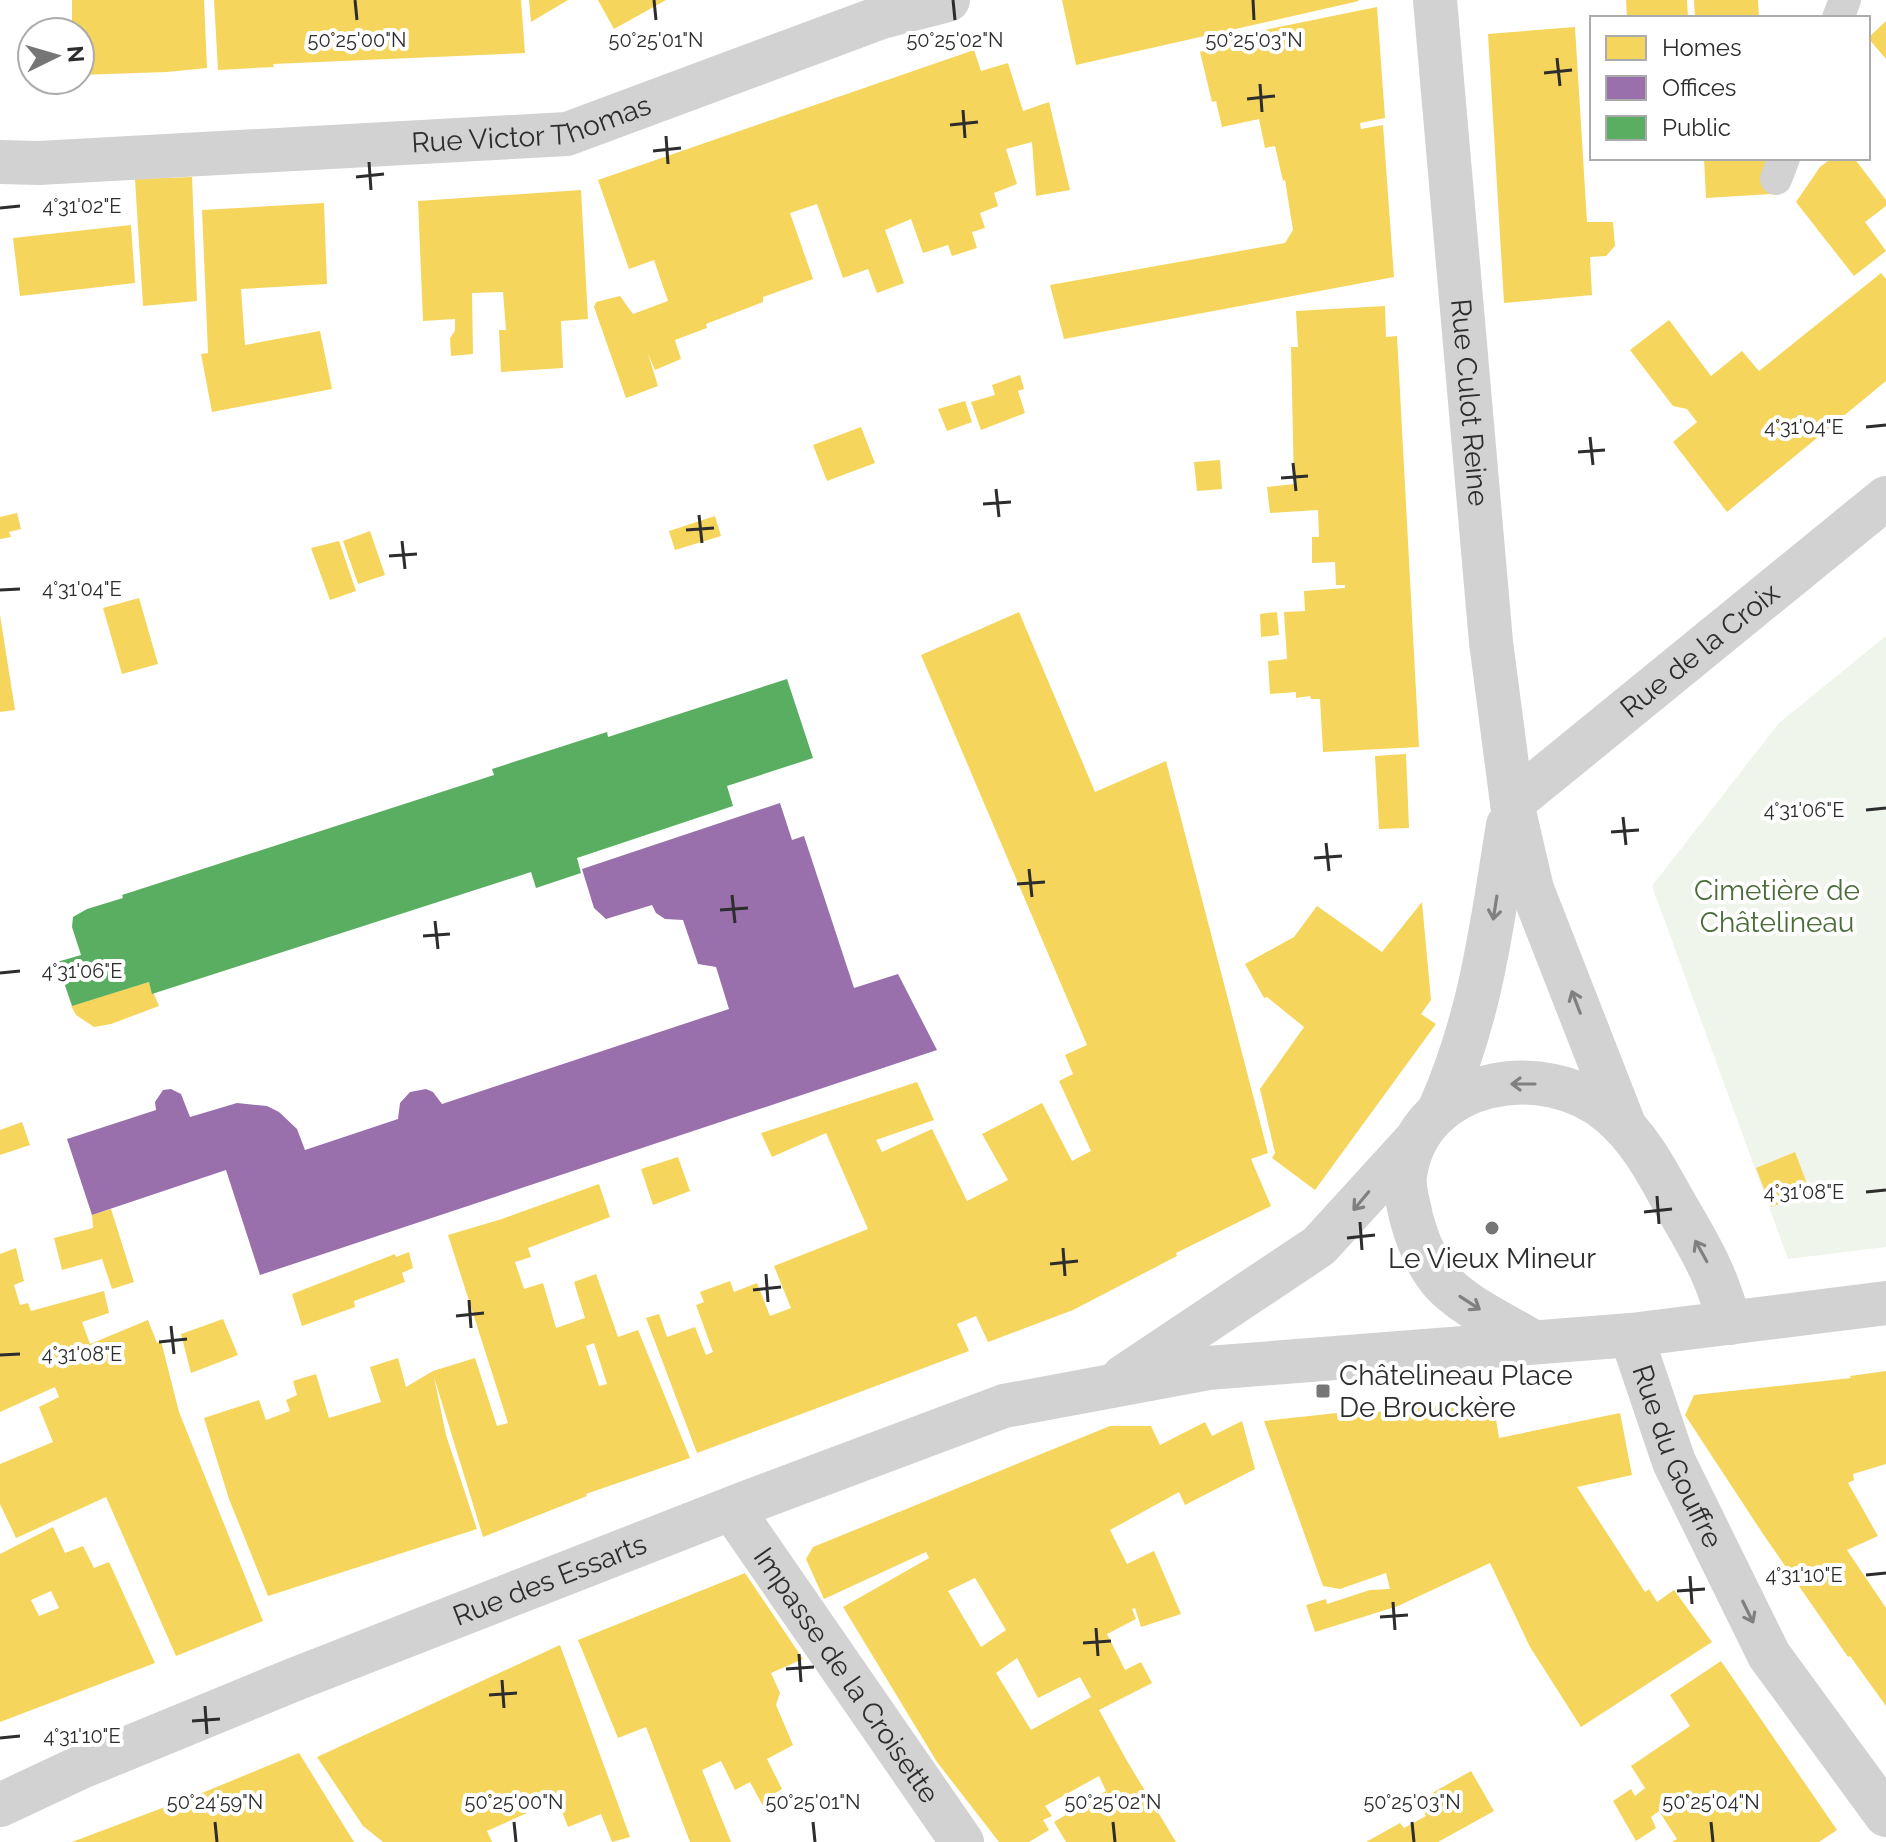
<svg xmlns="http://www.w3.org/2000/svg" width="1886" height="1842" viewBox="0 0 1886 1842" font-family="Raleway,sans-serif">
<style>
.green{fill:#eff5ea}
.homes{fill:#f6d55c;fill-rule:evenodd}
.offices{fill:#9970ab}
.public{fill:#5aae61}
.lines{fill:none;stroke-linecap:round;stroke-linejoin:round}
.service{stroke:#d2d2d2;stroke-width:32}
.minor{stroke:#d2d2d2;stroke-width:44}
.tertiary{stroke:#d2d2d2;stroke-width:44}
.oneway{stroke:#808080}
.ticks{fill:none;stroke:#2d2d2d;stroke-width:3}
.poi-dot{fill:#767676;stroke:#fff;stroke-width:3}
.labels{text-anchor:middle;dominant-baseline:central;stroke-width:8;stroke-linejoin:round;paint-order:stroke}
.street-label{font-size:28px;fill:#2d2d2d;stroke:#fff}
.park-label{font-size:28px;fill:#4b6c38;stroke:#fff}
.poi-label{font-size:28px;fill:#2d2d2d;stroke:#fff}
.ticks-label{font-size:20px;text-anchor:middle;fill:#2d2d2d;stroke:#fff;stroke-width:8;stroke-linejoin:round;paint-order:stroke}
</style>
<rect width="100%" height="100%" fill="#fff"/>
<!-- green -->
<path class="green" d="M1886,636V1247L1788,1259L1652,886L1779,723Z"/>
<!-- homes -->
<g class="homes">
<path d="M72,0H204L207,68L167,72L80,75V32H72Z"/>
<path d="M214,0H521L525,53L273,64L274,67L218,70Z"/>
<path d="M529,0H568L531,22Z"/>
<path d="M598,0H666L614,29Z"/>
<path d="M1062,0H1358L1359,1L1076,65Z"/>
<path d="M1626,0H1687L1688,18H1627Z"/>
<path d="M1694,0H1758L1759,18H1695Z"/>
<path d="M1377,7L1385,118L1360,123L1361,129L1383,125L1394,277L1064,339L1050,285L1285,243L1293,230L1285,180L1283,181L1275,146L1265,148L1259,119L1222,127L1216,101L1212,102L1200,52L1221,47L1220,39Z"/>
<path d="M1886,21V59L1868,38Z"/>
<path d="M1575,27L1587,222H1613L1615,246L1606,256L1590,257L1592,295L1504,303L1488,34Z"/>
<path d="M974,50L981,71L1008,63L1023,111L1049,102L1070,190L1036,196L1032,142L1006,149L1017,184L994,193L998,206L980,213L985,228L972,232L977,248L952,256L948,245L923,253L911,219L885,230L904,283L877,293L868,269L843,278L817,204L790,213L813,279L763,297V302L706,324L707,328L675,340L681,359L655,370L648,354L658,386L626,398L594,307L596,302L620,296L633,314L668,301L654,260L629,269L598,180Z"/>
<path d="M1704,158H1768L1771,194L1706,198Z"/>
<path d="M1832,158H1854L1886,200V206L1865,222L1886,251L1854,276L1796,202L1820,167Z"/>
<path d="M192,177L197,301L143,306L135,179Z"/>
<path d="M581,190L588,319L561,321L563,368L501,372L499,330H506L503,292L472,293L473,354L451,356L450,338L455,331V319L423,321L418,201Z"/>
<path d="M324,203L327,284L241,289L245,345L320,331L332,389L212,412L201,354L208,353L202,210Z"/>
<path d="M131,225L135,283L20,296L13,238Z"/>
<path d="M1881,273L1886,279V381L1727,512L1673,442L1697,422L1687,409L1673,406L1630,350L1669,320L1711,376L1742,351L1759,371Z"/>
<path d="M1385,306L1386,337L1397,336L1419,747L1323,752L1320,699H1311L1310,696L1296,698V692L1270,694L1268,661L1287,659L1284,612L1305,611L1304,591L1345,588V585H1336L1335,562L1312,563V537H1319L1318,510L1270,513L1267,487L1294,484L1291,347H1298L1296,311Z"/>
<path d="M1020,375L1024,389L1018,391L1025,413L981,430L971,402L995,395L992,385Z"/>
<path d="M965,401L972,422L947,431L938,409Z"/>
<path d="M861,427L875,463L827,481L813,445Z"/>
<path d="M1220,460L1222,489L1197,491L1194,462Z"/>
<path d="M17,513L21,529L9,532L11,537L0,539V517Z"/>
<path d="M715,516L721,536L675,550L669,531Z"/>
<path d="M370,531L385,575L358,584L343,541Z"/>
<path d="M339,541L356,591L330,600L311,548Z"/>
<path d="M139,598L158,664L122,674L103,608Z"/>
<path d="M1019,612L1095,792L1166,761L1268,1153L1251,1159L1271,1206L1176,1253L1177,1256L1073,1310L988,1342L976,1316L957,1324L969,1351L697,1453L646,1318L659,1314L667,1337L695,1327L706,1355L713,1352L696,1305L704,1302L700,1292L730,1281L734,1292L757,1283L770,1316L791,1308L774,1266L868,1229L826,1133L772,1157L761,1133L917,1082L934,1120L876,1140L882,1152L932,1129L967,1201L1008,1180L982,1134L1042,1103L1072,1161L1091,1151L1059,1081L1073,1074L1065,1055L1087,1045L921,655Z"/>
<path d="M1277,612L1279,635L1261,637L1260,614Z"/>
<path d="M0,615L15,710L0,712Z"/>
<path d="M1406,754L1409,828L1379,829L1375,756Z"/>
<path d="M1422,902L1431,1000L1421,1014L1436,1024L1315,1190L1272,1158L1275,1153L1260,1089L1304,1027L1267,997L1264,998L1245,964L1294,937L1317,906L1382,952Z"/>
<path d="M149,982L159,1006L111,1024L94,1027L76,1015L71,1006Z"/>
<path d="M22,1122L30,1145L0,1155V1130Z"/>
<path d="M1795,1152L1810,1192L1771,1207L1756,1168Z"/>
<path d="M678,1157L690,1191L653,1205L641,1169Z"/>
<path d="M599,1184L610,1217L528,1248L531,1257L515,1262L524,1289L543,1283L556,1328L585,1318L574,1282L596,1274L618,1337L638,1330L690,1458L586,1494L587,1496L483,1537L434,1377L446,1435L477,1529L268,1596L229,1499L204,1418L259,1400L266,1420L290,1411L286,1400L297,1395L293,1381L316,1374L329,1418L381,1402L370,1367L398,1358L406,1387L433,1371L475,1358L497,1426L508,1423L448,1235L502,1219ZM594,1343L607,1384L599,1386L586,1346Z"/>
<path d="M111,1209L134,1282L112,1289L102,1259L62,1270L54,1238L93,1228L92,1215Z"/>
<path d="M16,1248L24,1281L14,1285L20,1305L28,1303L31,1311L104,1291L109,1313L82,1322L90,1344L148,1320L157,1343L161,1341L179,1412L263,1621L176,1656L106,1497L16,1538L0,1504V1464L53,1442L39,1407L59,1397L55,1387L0,1412V1254Z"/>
<path d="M409,1252L413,1268L402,1273L405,1282L354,1301L355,1307L302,1326L292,1294L395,1254L396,1257Z"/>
<path d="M223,1319L238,1355L191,1373L181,1334Z"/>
<path d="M1886,1371V1464L1853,1474L1854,1480L1848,1483L1878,1536L1847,1550L1886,1608V1706L1850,1656L1848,1657L1763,1534L1685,1415L1694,1395L1851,1378L1850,1376Z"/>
<path d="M1493,1400L1499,1438L1620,1413L1632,1475L1577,1487L1645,1592L1649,1589L1657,1602L1674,1590L1712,1642L1581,1727L1530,1647L1490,1563L1398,1606L1315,1632L1306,1605L1326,1599L1327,1604L1370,1590L1390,1589L1386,1573L1340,1589L1323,1586L1264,1421L1337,1413V1416Z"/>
<path d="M1242,1421L1255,1469L1185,1505L1179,1492L1110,1530L1127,1564L1154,1551L1181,1614L1141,1627L1135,1608L1132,1609L1136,1619L1107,1634L1125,1670L1141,1662L1152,1683L1099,1710L1127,1761L1176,1842H1066L1054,1822L1106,1791L1099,1776L1045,1806L1052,1816L1043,1820L1049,1830L1029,1842H999L937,1762L843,1607L929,1558L926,1552L824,1599L806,1559L813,1547L1110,1426H1151L1160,1445L1205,1422L1212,1436ZM975,1578L1006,1630L981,1647L948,1591ZM1017,1658L1038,1698L1080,1677L1091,1697L1031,1730L996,1673Z"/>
<path d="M53,1527L65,1553L83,1546L94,1568L109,1562L155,1663L0,1722V1554ZM51,1591L59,1608L39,1616L31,1600Z"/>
<path d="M745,1573L803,1659L771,1673L780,1693L776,1705L793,1745L767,1759L782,1789L772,1795L776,1802L764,1808L750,1782L735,1790L721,1761L702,1770L731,1842H690L646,1727L618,1738L578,1640Z"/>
<path d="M560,1645L630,1837L612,1842L601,1814L568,1827L554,1791L523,1803L527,1813L487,1831L492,1842H383L363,1826L317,1757Z"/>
<path d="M1721,1661L1837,1830L1819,1842H1672L1677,1839L1659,1811L1651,1817L1656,1828L1636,1841L1613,1801L1631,1789L1635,1796L1645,1788L1631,1766L1690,1726L1670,1695Z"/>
<path d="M299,1753L354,1842H72L202,1793Z"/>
<path d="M1471,1771L1494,1811L1438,1842H1366L1400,1823L1404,1828L1426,1816L1418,1801Z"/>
</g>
<!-- offices -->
<path class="offices" d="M780,803L792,840L804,836L854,988L898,974L937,1050L260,1275L226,1170L92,1215L67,1139L156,1110L155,1102L163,1090L171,1089L181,1094L190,1117L237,1103L267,1106L279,1112L297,1129L305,1150L398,1119L400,1103L410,1092L426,1089L433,1092L442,1104L729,1009L716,967L698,964L683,920L665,919L656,913L652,905L606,919L594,908L582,869Z"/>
<!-- public -->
<path class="public" d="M787,679L813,758L727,786L733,806L577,858L581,873L536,888L531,872L152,994L149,982L72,1006L57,962L81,955L72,927L73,917L87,909L123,898L122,895L494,775L492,769L607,732L608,737Z"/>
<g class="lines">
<!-- service -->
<g class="service">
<path d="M1838,18L1845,0"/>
<path d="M1776,179L1784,158"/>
</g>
<!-- minor -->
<g class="minor">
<path id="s1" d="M1435,0L1491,642L1512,803"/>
<path id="s2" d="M0,162L39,163L567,134L882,17L948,0"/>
<path id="s3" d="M1631,1335L1674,1462L1769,1655L1886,1815"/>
<path id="s4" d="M732,1509L962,1842"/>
</g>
<!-- tertiary -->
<g class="tertiary">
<path id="s5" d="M1512,803L1886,498"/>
<path d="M1512,803L1532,889L1625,1127"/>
<path d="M1440,1108C1481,1016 1492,925 1508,825"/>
<path d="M1533,1342C1504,1324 1465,1307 1442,1282C1426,1264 1417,1239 1411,1217C1409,1204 1403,1188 1405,1175C1419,1078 1544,1057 1611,1114C1638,1137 1654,1166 1671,1197C1684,1220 1698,1242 1709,1266C1718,1284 1724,1304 1730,1323"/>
<path d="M1123,1377L1319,1246L1413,1143"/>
<path id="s6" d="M0,1805L79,1768L293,1680L748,1502L1004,1406L1208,1368L1631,1335L1886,1303"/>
</g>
</g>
<!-- one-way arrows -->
<defs><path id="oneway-shaft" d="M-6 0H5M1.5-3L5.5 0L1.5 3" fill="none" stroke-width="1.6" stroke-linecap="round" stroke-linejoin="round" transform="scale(2)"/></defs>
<g class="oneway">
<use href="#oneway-shaft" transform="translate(1495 908) rotate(99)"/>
<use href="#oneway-shaft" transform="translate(1576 1002) rotate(-111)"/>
<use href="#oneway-shaft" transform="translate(1523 1084) rotate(180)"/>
<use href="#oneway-shaft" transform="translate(1361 1201) rotate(130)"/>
<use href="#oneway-shaft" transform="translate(1701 1251) rotate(-119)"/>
<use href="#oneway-shaft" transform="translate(1470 1303) rotate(33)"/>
<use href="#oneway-shaft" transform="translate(1748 1612) rotate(64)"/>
</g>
<!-- ticks -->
<path class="ticks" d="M355,0L357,20M654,0L656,20M953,0L955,20M1253,0L1254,20M1557,58L1560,86M1544,73L1572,70M1260,84L1262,112M1247,99L1275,96M963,110L965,138M950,125L978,122M666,136L668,164M653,151L681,148M369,162L371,190M356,177L384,174M0,208L20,206M1866,427L1886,425M1590,437L1593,465M1578,452L1605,450M1293,463L1296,491M1281,478L1308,476M996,489L999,517M983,504L1011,502M699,515L702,543M686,530L714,528M402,541L405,569M389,556L417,554M0,590L20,589M1866,810L1886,808M1623,817L1626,845M1611,832L1639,830M1326,843L1329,871M1314,858L1342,856M1029,869L1032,897M1017,884L1045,882M732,895L735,923M720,910L748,908M435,921L438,949M423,936L450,934M0,973L20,971M1866,1192L1886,1190M1657,1196L1659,1224M1644,1212L1672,1209M1360,1222L1362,1250M1347,1238L1375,1235M1063,1248L1065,1276M1050,1264L1078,1261M766,1274L768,1302M753,1290L781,1287M469,1300L471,1328M456,1316L484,1313M171,1326L174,1354M159,1342L187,1339M0,1355L20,1354M1866,1575L1886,1573M1690,1576L1692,1604M1677,1591L1705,1589M1393,1602L1395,1630M1380,1617L1408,1615M1096,1628L1098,1656M1083,1643L1111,1641M799,1654L801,1682M786,1669L814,1667M502,1680L504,1708M489,1695L517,1693M205,1706L207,1734M192,1721L220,1719M0,1738L20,1736M215,1822L217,1842M514,1822L516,1842M813,1822L815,1842M1113,1822L1115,1842M1412,1822L1414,1842M1711,1822L1713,1842"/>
<!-- markers -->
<g class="poi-dot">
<circle cx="1492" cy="1228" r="8"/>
<rect x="1315" y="1383" width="16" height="16" rx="4"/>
</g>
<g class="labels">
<!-- street labels -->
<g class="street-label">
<text stroke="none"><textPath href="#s2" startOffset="534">Rue Victor Thomas</textPath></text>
<text stroke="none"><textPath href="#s1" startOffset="404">Rue Culot Reine</textPath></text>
<text stroke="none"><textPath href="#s5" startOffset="242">Rue de la Croix</textPath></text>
<text stroke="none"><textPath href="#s3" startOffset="130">Rue du Gouffre</textPath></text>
<text stroke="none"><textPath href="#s6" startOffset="594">Rue des Essarts</textPath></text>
<text stroke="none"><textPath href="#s4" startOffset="202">Impasse de la Croisette</textPath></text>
</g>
<!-- park labels -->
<g class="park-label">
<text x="1777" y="890">Cimetière de<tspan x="1777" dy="32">Châtelineau</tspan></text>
</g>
<!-- poi labels -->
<g class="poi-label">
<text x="1492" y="1258">Le Vieux Mineur</text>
<text x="1339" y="1375" text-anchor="start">Châtelineau Place<tspan x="1339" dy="32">De Brouckère</tspan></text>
</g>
</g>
<g class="ticks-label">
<text x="357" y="47">50°25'00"N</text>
<text x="656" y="47">50°25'01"N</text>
<text x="955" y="47">50°25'02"N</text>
<text x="1254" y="47">50°25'03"N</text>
<text x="82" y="213">4°31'02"E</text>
<text x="1804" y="434">4°31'04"E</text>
<text x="82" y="596">4°31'04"E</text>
<text x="1804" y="817">4°31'06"E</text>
<text x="82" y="978">4°31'06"E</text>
<text x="1804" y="1199">4°31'08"E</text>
<text x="82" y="1361">4°31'08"E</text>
<text x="1804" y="1582">4°31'10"E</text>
<text x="82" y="1743">4°31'10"E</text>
<text x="215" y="1809">50°24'59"N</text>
<text x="514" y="1809">50°25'00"N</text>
<text x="813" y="1809">50°25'01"N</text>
<text x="1113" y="1809">50°25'02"N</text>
<text x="1412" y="1809">50°25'03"N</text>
<text x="1711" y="1809">50°25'04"N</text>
</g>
<!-- legend -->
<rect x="1590" y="16" width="280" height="144" fill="#ffffff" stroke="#ababab" stroke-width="2"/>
<rect x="1606" y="36" width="40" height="24" fill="#f6d55c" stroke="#ababab" stroke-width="2"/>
<text x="1662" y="56" font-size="24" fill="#2d2d2d">Homes</text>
<rect x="1606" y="76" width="40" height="24" fill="#9970ab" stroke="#ababab" stroke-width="2"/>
<text x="1662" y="96" font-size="24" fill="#2d2d2d">Offices</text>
<rect x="1606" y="116" width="40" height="24" fill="#5aae61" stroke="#ababab" stroke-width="2"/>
<text x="1662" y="136" font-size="24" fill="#2d2d2d">Public</text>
<!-- north arrow -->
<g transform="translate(56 56) rotate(85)"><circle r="38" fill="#ffffff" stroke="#ababab" stroke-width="2"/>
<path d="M0-6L14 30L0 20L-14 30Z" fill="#767676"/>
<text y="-12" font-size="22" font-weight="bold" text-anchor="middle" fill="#2d2d2d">N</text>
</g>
</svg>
